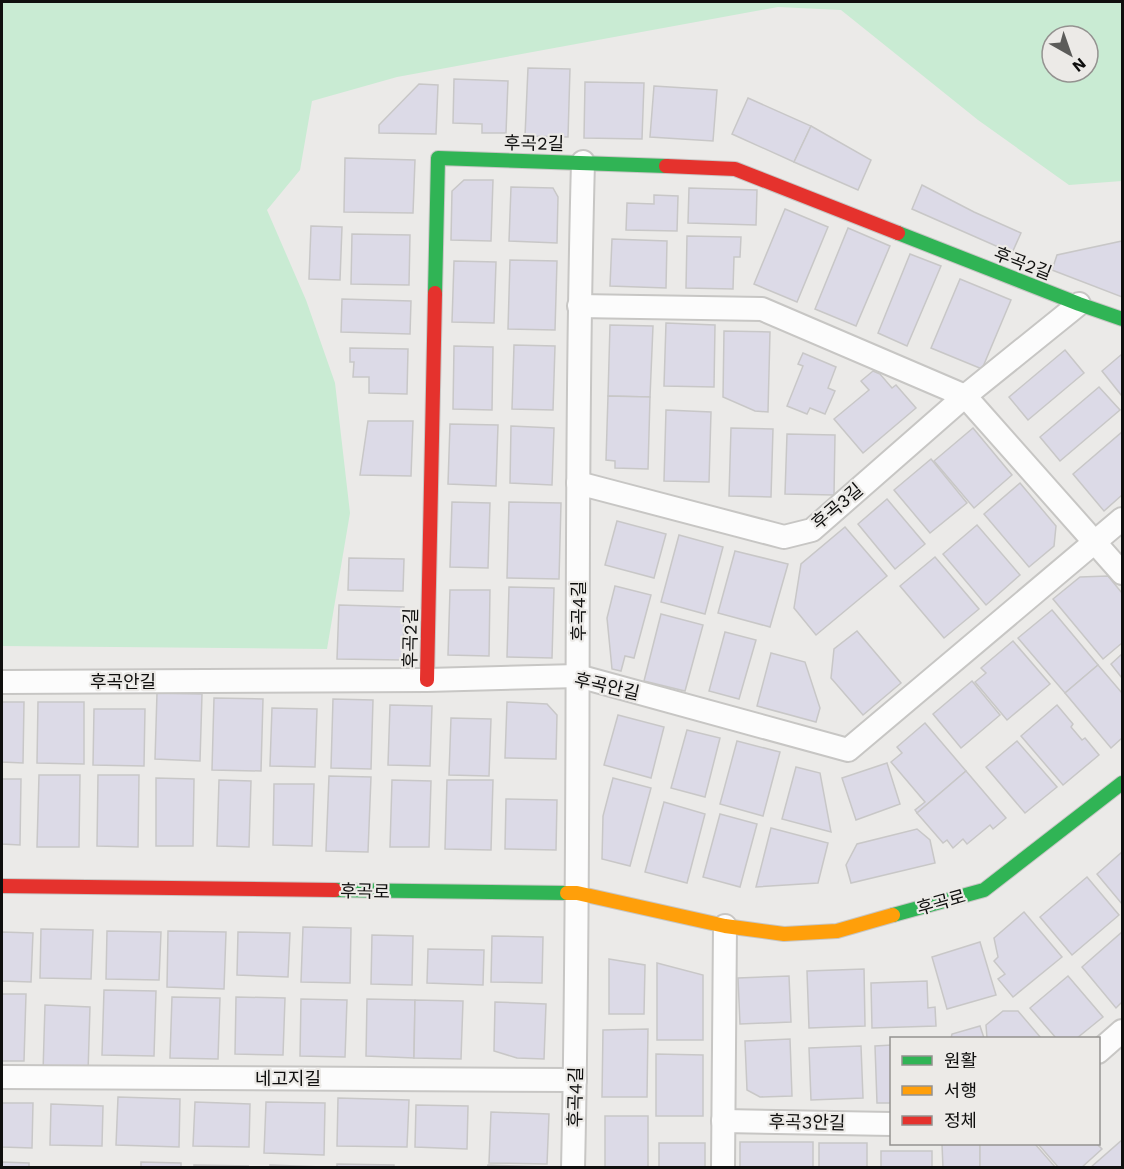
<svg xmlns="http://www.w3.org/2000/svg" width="1124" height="1169" viewBox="0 0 1124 1169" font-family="'Work Sans','Noto Sans KR',sans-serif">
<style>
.green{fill:#c9ebd3;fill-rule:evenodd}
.building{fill:#dcdae7;stroke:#c8c7c7;stroke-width:1.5}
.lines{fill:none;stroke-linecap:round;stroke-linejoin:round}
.street-casing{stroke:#c7c6c4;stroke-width:26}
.fast-casing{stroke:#c7c6c4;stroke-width:16}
.slow-casing{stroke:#c7c6c4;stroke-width:16}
.jam-casing{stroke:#c7c6c4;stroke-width:16}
.street{stroke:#fcfcfc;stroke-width:22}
.fast{stroke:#30b455;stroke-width:14}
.slow{stroke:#ff9f0a;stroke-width:14}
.jam{stroke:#e5322d;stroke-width:14}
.labels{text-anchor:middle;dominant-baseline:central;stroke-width:4.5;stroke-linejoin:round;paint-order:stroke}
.street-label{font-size:18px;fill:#0f0f0e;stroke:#eceae7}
</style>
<rect width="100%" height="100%" fill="#ebeae8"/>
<!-- green -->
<path class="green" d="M2,2H1122V181L1069,185L978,120L841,10L778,7L397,77L312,101L300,170L267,210L306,300L335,383L350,513L327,649L2,646ZM1052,36H1088V72H1052Z"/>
<!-- building -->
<g class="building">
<path d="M528,68L570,69L568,137L525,136Z"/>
<path d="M454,79L508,81L506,133H482V124L453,123Z"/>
<path d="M585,82L644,83L642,139L584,138Z"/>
<path d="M419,84L438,85L436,134L379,133V125Z"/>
<path d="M654,86L717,90L713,141L650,137Z"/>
<path d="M748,98L811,126L794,162L732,134Z"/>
<path d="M811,126L871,160L858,190L794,162Z"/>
<path d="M345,158L415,160L413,213L344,212Z"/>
<path d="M464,180H493L491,241L451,240L452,191Z"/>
<path d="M922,185L974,212L1021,233L1012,253L912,209Z"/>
<path d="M511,187L553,188L558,197L557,243L509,241Z"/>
<path d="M689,188L757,190L756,225L688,223Z"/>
<path d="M654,195L678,196L677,231L626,230L627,203L654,204Z"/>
<path d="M785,209L828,227L797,302L754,284Z"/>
<path d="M311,226L342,227L340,280L309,279Z"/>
<path d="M848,228L890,246L856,326L815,309Z"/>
<path d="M352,234L410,235L409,285L351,284Z"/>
<path d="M687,236L741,237L740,257H734L733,289L686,288Z"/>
<path d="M612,239L667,241L666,288L610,286Z"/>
<path d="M1122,241V297L1052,270L1057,255Z"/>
<path d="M910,254L941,266L907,346L878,333Z"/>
<path d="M510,260L557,261L555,330L508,329Z"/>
<path d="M454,261L496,262L494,323L452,322Z"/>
<path d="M960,279L1011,300L982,369L931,348Z"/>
<path d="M342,299L411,301L410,334L341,332Z"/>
<path d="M666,323L715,325L714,387L664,386Z"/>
<path d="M610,325L653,326L650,397L608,396Z"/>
<path d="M724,331L770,332L768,412L755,411L723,397Z"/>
<path d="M514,345L555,346L553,410L512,409Z"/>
<path d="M454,346L493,347L492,410L453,409Z"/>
<path d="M350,348L408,349L407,394L369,393V377H353L354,362H350Z"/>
<path d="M1065,350L1084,373L1028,420L1009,397Z"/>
<path d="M803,353L836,367L828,388L835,391L825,414L810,408L807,414L787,406L803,366L798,364Z"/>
<path d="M1122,354V396L1102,371Z"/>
<path d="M873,371L880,374L892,388L896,385L916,408L863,453L834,419L869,390L861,381Z"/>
<path d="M1099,387L1120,410L1060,461L1040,437Z"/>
<path d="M608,396L650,397L648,469L615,468V461L606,460Z"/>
<path d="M666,410L711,412L709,482L664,481Z"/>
<path d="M368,421H413L411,476L360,475Z"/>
<path d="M450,424L498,425L496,486L448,484Z"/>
<path d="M511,426L554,428L552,485L510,483Z"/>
<path d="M731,428L773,429L771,497L729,496Z"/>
<path d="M973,428L1012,475L974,508L934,461Z"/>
<path d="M1122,432V495L1104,511L1073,474Z"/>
<path d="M787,434L835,435L834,495L785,494Z"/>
<path d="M931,459L967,503L930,533L894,490Z"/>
<path d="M1020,483L1056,526L1054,546L1029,567L984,514Z"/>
<path d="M887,499L925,544L895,569L858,524Z"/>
<path d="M452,502L490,503L488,568L450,567Z"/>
<path d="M509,502L561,503L559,579L507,578Z"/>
<path d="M617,521L666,534L654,578L605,565Z"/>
<path d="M977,525L1020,575L986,605L943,554Z"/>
<path d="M845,527L887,576L816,635L794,608L801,564Z"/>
<path d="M679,535L723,547L705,614L661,602Z"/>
<path d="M735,551L788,564L770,627L718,613Z"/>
<path d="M935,557L979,609L944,638L900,586Z"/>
<path d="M349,558L404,559L403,591L348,590Z"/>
<path d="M1108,576L1122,593V643L1103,659L1053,599L1080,577Z"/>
<path d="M615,586L651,595L634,658L625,656L621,671L612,669L607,618Z"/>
<path d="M509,587L554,588L552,658L507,657Z"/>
<path d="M450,590H490L489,656L448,655Z"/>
<path d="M339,605L404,607L403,660L337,659Z"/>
<path d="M1052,610L1098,665L1065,693L1018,638Z"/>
<path d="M661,614L703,625L685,691L644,681Z"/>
<path d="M857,631L901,683L863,715L831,678L834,649Z"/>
<path d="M725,632L756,640L739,699L709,691Z"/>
<path d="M1013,641L1050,684L1007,720L975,682L986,673L981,668Z"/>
<path d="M771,653L805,662L820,708L816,722L757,706Z"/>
<path d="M1122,654V678L1111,664Z"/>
<path d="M1098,665L1122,693V738L1111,748L1065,693Z"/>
<path d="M972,681L1000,715L961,748L933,714Z"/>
<path d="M157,693L202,694L200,761L155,759Z"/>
<path d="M214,698L263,699L261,771L212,770Z"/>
<path d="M333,699L373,700L371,769L331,768Z"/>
<path d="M2,702H24L23,763L2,762Z"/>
<path d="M38,702H84V764L37,763Z"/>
<path d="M507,702L547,704L557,715L556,759L505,758Z"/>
<path d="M390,705L432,706L430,766L388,765Z"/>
<path d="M1057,705L1073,724L1071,727L1082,740L1085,738L1099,755L1063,785L1021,736Z"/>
<path d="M272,708L317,709L315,767L270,766Z"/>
<path d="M94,709H145L144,766L93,765Z"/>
<path d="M618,715L664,727L651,778L604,765Z"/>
<path d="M451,718L491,719L489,776L449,775Z"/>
<path d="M925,723L966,771L917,813L915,810L925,802L891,762L902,753L897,747Z"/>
<path d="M687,730L720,738L705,797L671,788Z"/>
<path d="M737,741L780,752L763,816L720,804Z"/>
<path d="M1017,741L1057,787L1025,813L986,767Z"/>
<path d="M887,763L900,804L856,820L842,778Z"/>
<path d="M796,767L820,773L831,832L782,819Z"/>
<path d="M966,771L1006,818L993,829L990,825L967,844L963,839L953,848L947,840L943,843L917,813Z"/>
<path d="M39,775H80L79,847H37Z"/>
<path d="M98,775H139L138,847L97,846Z"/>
<path d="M329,776L371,777L368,852L326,851Z"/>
<path d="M156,778L194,779L193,846H156Z"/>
<path d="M613,778L651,788L630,866L602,859L603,816Z"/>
<path d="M2,779H21L20,845L2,844Z"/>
<path d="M219,780L251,781L249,847L217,846Z"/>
<path d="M392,780L431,781L429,847H390Z"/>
<path d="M447,780H493L491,850L445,849Z"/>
<path d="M274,784H314L312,846L273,845Z"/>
<path d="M506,799L557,800L556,850L505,849Z"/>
<path d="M664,802L705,814L687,883L645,872Z"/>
<path d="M720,814L757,824L740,887L703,877Z"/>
<path d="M771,828L828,843L818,883L756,887Z"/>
<path d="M917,829L930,840L935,863L851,883L846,865L857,844Z"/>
<path d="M1122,852V904L1097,874Z"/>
<path d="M1087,877L1119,915L1072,955L1040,917Z"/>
<path d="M1024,912L1062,957L1013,997L998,979L1005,974L994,961L998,957L994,938Z"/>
<path d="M303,927L351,928L350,983L301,982Z"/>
<path d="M41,929L93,930L91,979L40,978Z"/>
<path d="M107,931L161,932L159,980L106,979Z"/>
<path d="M168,931L226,932L224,989L167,987Z"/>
<path d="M2,932L33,933L31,982L2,981Z"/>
<path d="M238,932L290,933L288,977L237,975Z"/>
<path d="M1122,932V1002L1116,1008L1082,967Z"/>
<path d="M372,935L413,936L412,985L371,984Z"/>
<path d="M492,936L543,937L542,983L491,982Z"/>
<path d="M980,942L996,995L947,1009L932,957Z"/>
<path d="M428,949L484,950L483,985L427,983Z"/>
<path d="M609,959L645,965L644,1014H609Z"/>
<path d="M657,963L703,975V1040H657Z"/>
<path d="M864,969L865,1026L809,1028L807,971Z"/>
<path d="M789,976L791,1022L740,1024L738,978Z"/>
<path d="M1068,976L1103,1017L1077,1038H1056L1030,1008Z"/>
<path d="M927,981L928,1008L935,1007L936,1026L872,1028L871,983Z"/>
<path d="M104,990L156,991L154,1056L102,1055Z"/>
<path d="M2,994H26L24,1061H2Z"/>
<path d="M172,997L220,998L218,1059L170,1058Z"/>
<path d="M236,997L285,998L283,1055L235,1054Z"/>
<path d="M301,999L347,1000L345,1057L300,1056Z"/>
<path d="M367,999L415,1000L414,1058L366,1056Z"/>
<path d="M415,1000L463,1001L461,1059L414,1058Z"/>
<path d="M495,1002L546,1004L544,1059L517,1058L494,1051Z"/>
<path d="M45,1005L90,1007L88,1073L43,1072Z"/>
<path d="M1003,1011H1018L1041,1038H987L986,1025Z"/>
<path d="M980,1026L984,1038H951L952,1034Z"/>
<path d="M648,1029L647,1097H602L603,1030Z"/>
<path d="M790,1039L792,1096L760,1097L747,1090L745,1041Z"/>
<path d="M892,1045V1103H877L875,1046Z"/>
<path d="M861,1046L863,1098L811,1100L809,1048Z"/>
<path d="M656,1054L703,1055V1116H656Z"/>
<path d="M118,1097L180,1099L179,1147L116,1145Z"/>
<path d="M338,1098L409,1100L407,1147L337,1146Z"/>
<path d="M195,1102L250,1104L249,1147L193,1146Z"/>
<path d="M266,1102L325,1103L324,1155L264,1153Z"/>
<path d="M2,1103H33L32,1148L2,1147Z"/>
<path d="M51,1104L103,1106L102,1146L50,1145Z"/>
<path d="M416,1105L468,1106L467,1149L415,1147Z"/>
<path d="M491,1112L549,1114L547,1164L489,1163Z"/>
<rect x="605" y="1116" width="43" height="52"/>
<path d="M1122,1140V1168H1090Z"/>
<rect x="740" y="1142" width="73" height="26"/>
<rect x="659" y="1143" width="46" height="25"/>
<rect x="819" y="1143" width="48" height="25"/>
<path d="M942,1144H980V1168H943Z"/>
<path d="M980,1144H1035L1056,1168H980Z"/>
<path d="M1038,1144H1097L1102,1149L1081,1168H1059Z"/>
<rect x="881" y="1151" width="51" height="17"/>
<path d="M2,1162L29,1163V1168H2Z"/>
<path d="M141,1162L181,1163V1168H141Z"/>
<path d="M337,1164L394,1165V1168H337Z"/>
<path d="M194,1165L248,1166L247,1168H194Z"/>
<path d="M270,1165L322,1167V1168H270Z"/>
<path d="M488,1165L544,1167V1168H487Z"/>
</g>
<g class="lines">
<defs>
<g id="street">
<path d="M579,306L762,309L965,396L1122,573"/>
<path d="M578,483L784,537L812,530L965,396L1079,304"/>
<path d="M2,682L427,680L578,676L848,750L1122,519"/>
<path d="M1098,1052L1122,1031"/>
<path d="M2,1077L575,1080"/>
<path d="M723,1121L892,1124"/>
<path d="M573,1168C581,832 574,497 583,162"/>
<path d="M723,1168L725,926"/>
</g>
<g id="fast">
<path d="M898,233L1079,304L1122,319"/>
<path d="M435,293L438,158L666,166"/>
<path d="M335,890L567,893"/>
<path d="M893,915L984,890L1122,783"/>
</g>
<path id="slow" d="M567,893H577L725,926L784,934L837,931L893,915"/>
<g id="jam">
<path d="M666,166L735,169L898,233"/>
<path d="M427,680L435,293"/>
<path d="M2,886L335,890"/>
</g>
</defs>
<!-- street casing -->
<use href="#street" class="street-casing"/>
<!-- fast casing -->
<use href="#fast" class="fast-casing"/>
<!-- slow casing -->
<use href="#slow" class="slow-casing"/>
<!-- jam casing -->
<use href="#jam" class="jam-casing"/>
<!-- street -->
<use href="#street" class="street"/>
<!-- fast -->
<use href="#fast" class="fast"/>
<!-- slow -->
<use href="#slow" class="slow"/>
<!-- jam -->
<use href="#jam" class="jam"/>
</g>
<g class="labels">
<!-- street labels -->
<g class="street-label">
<text transform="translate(534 143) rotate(1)">후곡2길</text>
<text transform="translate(1023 263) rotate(21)">후곡2길</text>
<text transform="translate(837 506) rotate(-40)">후곡3길</text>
<text transform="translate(578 611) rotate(-90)">후곡4길</text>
<text transform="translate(410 638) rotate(-89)">후곡2길</text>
<text x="123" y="681">후곡안길</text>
<text transform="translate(607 686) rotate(13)">후곡안길</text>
<text transform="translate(365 891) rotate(1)">후곡로</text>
<text transform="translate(941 902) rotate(-16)">후곡로</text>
<text x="288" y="1078">네고지길</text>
<text transform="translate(575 1097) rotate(-89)">후곡4길</text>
<text transform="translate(807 1122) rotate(1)">후곡3안길</text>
</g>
</g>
<!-- border -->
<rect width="1124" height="1169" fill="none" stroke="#0f0f0e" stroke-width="6"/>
<!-- legend -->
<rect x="890" y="1037" width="210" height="108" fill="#eceae7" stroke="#949290" stroke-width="1.5"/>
<rect x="902" y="1056" width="30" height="9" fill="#30b455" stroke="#949290" stroke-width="1.5"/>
<text x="944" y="1067" font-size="18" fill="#0f0f0e">원활</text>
<rect x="902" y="1086" width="30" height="9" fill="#ff9f0a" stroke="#949290" stroke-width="1.5"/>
<text x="944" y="1097" font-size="18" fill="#0f0f0e">서행</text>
<rect x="902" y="1116" width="30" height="9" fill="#e5322d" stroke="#949290" stroke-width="1.5"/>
<text x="944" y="1127" font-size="18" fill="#0f0f0e">정체</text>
<!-- north arrow -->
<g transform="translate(1070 54) rotate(140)"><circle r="28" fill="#eceae7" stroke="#949290" stroke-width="1.5"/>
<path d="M0-4.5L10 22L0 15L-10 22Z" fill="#5c5c5a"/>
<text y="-9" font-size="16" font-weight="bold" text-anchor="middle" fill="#0f0f0e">N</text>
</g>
</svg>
